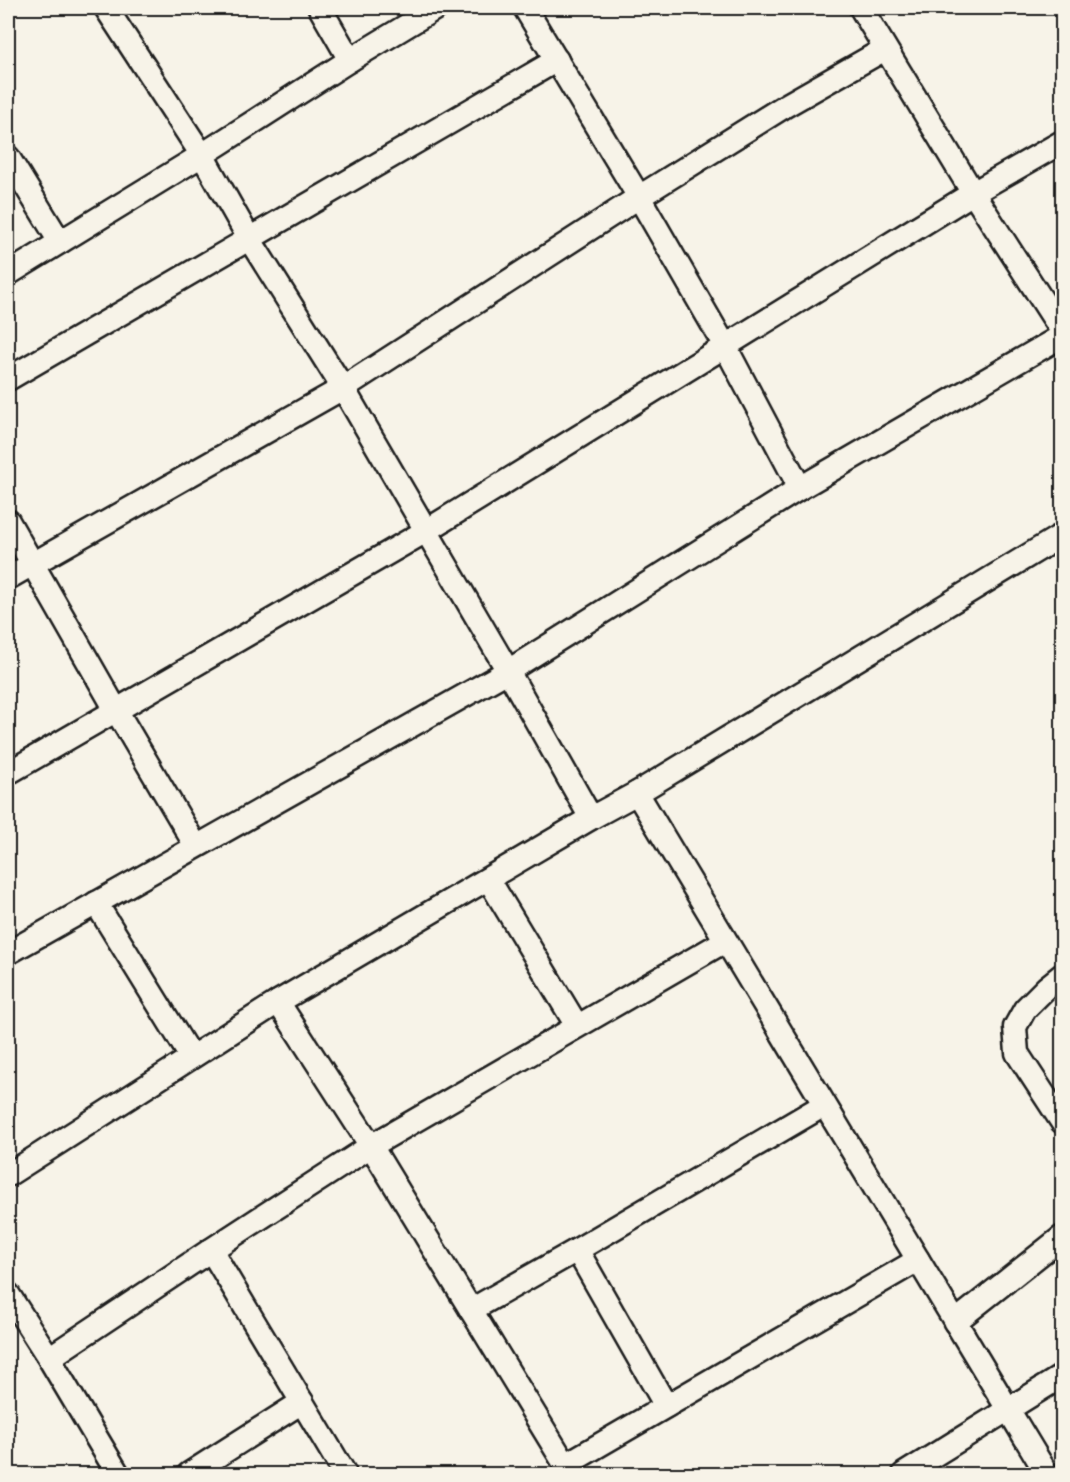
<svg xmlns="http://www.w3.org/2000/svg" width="1070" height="1482" viewBox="0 0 1070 1482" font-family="Mynerve,sans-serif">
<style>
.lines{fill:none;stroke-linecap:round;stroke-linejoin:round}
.street-casing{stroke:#1c1c1c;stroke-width:27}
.street{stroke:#f7f3e8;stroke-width:22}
</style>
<rect width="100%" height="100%" fill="#f7f3e8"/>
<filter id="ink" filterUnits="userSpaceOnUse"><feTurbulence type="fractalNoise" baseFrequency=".0167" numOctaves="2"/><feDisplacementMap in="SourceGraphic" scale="12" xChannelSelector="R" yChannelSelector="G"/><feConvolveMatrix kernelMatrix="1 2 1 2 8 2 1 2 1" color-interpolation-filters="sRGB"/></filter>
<g filter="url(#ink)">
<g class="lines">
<defs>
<g id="street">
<path d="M106,8L202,155L250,240L343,388L508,671L591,818"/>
<path d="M320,8L350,60"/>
<path d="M525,8L639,197L725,346L800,488"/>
<path d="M861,8L973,193L1062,331"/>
<path d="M8,157L60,242"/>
<path d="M8,274L202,155L350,60L436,8"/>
<path d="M8,379L557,60"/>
<path d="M8,521L116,710L196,846"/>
<path d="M8,578L343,388L639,197L785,106L885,49"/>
<path d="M8,773L426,531L973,193L1062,142"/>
<path d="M637,793L1047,1474"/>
<path d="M489,880L577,1026"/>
<path d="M96,903L191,1057"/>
<path d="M8,953L508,671L800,488L1062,336"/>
<path d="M1062,975L1047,987L1025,1009L1015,1027L1017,1053L1062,1122"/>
<path d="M278,1002L371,1146L571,1474"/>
<path d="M8,1175L278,1002L591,818L637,793L1062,535"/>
<path d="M211,1250L345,1474"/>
<path d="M577,1250L666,1406"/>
<path d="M8,1294L49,1358L118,1474"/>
<path d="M471,1310L577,1250L824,1105"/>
<path d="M955,1322L1062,1237"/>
<path d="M49,1358L211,1250L371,1146L725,941"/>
<path d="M565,1465L918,1260"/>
<path d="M189,1474L302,1402"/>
<path d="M904,1474L1062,1376"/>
</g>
</defs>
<!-- street casing -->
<use href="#street" class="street-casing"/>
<!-- street -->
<use href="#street" class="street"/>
</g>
</g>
<!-- margin -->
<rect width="1070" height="1482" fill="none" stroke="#f7f3e8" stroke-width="30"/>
<rect x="15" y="15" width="1040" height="1452" fill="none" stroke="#1c1c1c" stroke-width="2" filter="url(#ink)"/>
</svg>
